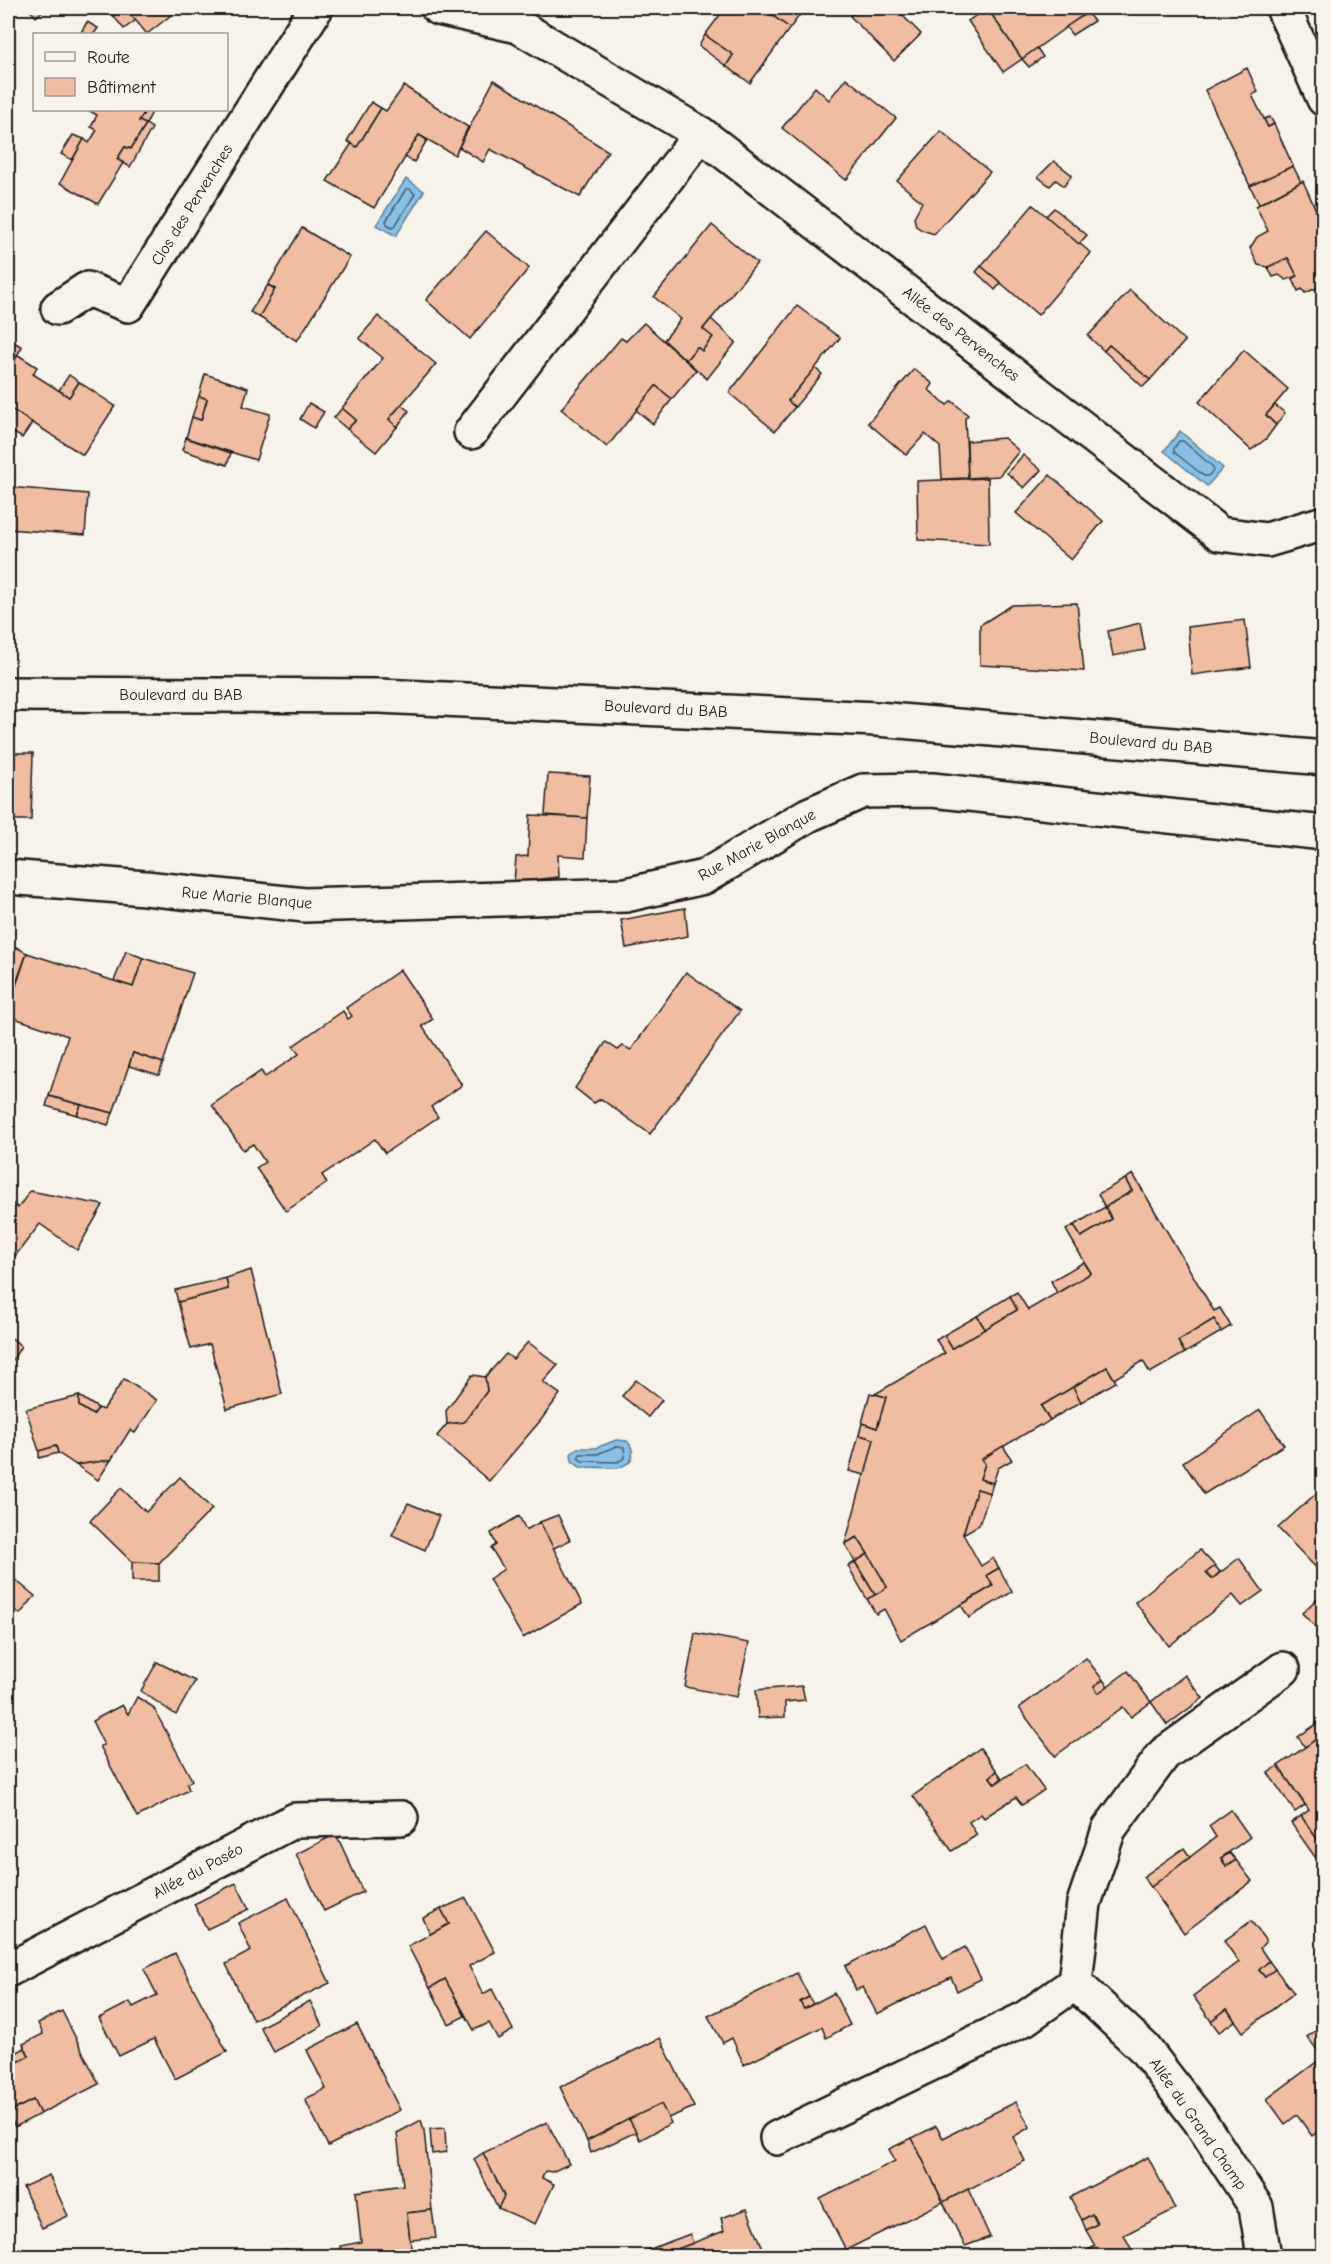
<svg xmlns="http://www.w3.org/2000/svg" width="1331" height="2264" viewBox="0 0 1331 2264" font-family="'Comic Neue',sans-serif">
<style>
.water{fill:#88c0e7;stroke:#5d7e96;stroke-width:1.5}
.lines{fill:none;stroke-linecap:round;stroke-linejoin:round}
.shore{stroke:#475e6d;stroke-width:1.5}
.building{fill:#f0bca2;stroke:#1c1c1c;stroke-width:1.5}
.street-casing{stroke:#1c1c1c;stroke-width:38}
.primary-casing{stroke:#1c1c1c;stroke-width:38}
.street{stroke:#f7f3e8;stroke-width:33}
.primary{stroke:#f7f3e8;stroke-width:33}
.labels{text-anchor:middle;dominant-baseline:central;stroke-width:6;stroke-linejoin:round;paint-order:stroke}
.street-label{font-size:16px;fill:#1c1c1c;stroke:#f7f3e8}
</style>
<rect width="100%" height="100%" fill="#f7f3e8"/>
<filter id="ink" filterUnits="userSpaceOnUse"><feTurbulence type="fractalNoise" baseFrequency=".0167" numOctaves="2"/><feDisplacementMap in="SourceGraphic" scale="12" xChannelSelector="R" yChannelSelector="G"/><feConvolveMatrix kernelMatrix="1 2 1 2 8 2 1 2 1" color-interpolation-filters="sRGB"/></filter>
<g filter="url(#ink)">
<!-- water -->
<g class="water">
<path d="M406,179L424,191L396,236L376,225Z"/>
<path d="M1180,431L1223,468L1207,486L1164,451Z"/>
<path d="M616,1440L627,1441C633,1447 634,1454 630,1462L619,1468L580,1467L572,1461L571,1454L577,1448H596Z"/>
</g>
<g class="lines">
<!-- shore -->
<g class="shore">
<path d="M406,189H410L415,194L395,226L392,227L387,224L386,221Z"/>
<path d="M1179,441H1183L1213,467V471L1208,476H1204L1174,452V448Z"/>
<path d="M617,1446L624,1447L625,1458L617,1462L582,1461L578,1458L580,1454H597Z"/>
</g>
</g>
<!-- building -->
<g class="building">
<path d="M28,8H46L36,17Z"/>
<path d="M107,8H125L136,20L124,29Z"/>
<path d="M125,8H180L147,34Z"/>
<path d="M725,8H773L769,13L790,28L750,83L726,66L733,55L705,35Z"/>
<path d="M773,8H805L790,28L769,13Z"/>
<path d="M858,8H895L921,34L894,61L850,16Z"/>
<path d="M987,8H1093L1022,59Z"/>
<path d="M987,8L1022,59L1003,72L968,21Z"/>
<path d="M1087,13L1094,21L1072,35L1066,27Z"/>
<path d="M87,22L98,28L94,34H80Z"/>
<path d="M705,35L733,55L726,66L699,46Z"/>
<path d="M1037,48L1043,57L1029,67L1022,59Z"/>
<path d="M1247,68L1258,92L1252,95L1268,127L1274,124L1293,166L1250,186L1205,90Z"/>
<path d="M846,78L896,118L846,180L782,128L815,87L829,100Z"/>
<path d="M494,80L608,151L580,197L490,149L483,162L459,147Z"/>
<path d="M404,86L468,127L455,155L419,135L374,208L327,181L352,143L357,147L381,108L386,111Z"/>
<path d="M371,102L381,108L357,147L347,141Z"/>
<path d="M88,110H146L139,121L146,124L131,149L125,147L117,159L123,163L98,204L60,183L84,139L89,143L97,130L91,127L97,115Z"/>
<path d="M146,110H153L146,124L139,121Z"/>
<path d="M1270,117L1274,124L1268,127L1264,119Z"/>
<path d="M146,124L152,128L130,167L117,159L125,147L131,149Z"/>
<path d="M941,131L990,172L934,234L922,230L916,226L914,217L922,202L897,181Z"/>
<path d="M73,135L84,139L72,160L61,154Z"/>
<path d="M419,135L427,140L414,162L405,157Z"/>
<path d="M1054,161L1072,175L1064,186L1056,180L1050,186L1038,177Z"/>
<path d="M1293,166L1301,182L1259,204L1250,186Z"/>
<path d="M1303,181L1324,228V285L1305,293L1302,289L1298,291L1293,279L1297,276L1288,258L1268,267L1258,265L1250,248L1257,237L1268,231L1256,206Z"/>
<path d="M1033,205L1091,253L1038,315L981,266Z"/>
<path d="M1054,208L1087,235L1079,244L1046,216Z"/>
<path d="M712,225L757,263L703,329L713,337L702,351L697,347L686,360L664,340L681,319L654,297Z"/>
<path d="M302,228L350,257L297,341L259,317L275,289L268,285Z"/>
<path d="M486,231L529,268L470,339L426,300Z"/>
<path d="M1288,258L1297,276L1286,280L1279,275L1273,277L1268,267Z"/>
<path d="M981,266L1001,283L995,290L976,272Z"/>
<path d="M268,285L275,289L259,317L250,312Z"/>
<path d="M1130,290L1185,341L1150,380L1109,345L1104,351L1088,336Z"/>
<path d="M797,306L840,338L788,401L795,407L775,431L729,393Z"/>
<path d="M378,316L436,364L389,419L397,427L376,452L347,429L356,420L342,408L383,358L359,338Z"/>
<path d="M711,319L736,342L707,379L686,360L697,347L702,351L713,337L703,329Z"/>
<path d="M644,323L696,370L672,399L656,386L607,447L561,409L621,338L626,341Z"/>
<path d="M8,338L22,347L8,370Z"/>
<path d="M1109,345L1150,380L1143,387L1104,351Z"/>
<path d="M1244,350L1288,389L1266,415L1276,425L1266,439L1251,450L1199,402Z"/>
<path d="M18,355L37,367L33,374L69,397L79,382L115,406L83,455L11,409L8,414V370Z"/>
<path d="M815,368L822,374L795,407L788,401Z"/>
<path d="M914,369L933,384L929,390L947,405L952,401L968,415L965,418L968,478L942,479L940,447L925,434L906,455L868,423Z"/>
<path d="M205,374L248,388L243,406L270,414L256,460L186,438L192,417L201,420L207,399L199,396Z"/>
<path d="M69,375L79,382L69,397L59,390Z"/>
<path d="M656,386L672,399L653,424L636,410Z"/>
<path d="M199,396L207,399L201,420L192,417Z"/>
<path d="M309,403L324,412L314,428L300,419Z"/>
<path d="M401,405L409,411L397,427L389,419Z"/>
<path d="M1275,405L1285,413L1276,425L1266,415Z"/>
<path d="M342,408L356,420L347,429L334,418Z"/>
<path d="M11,409L32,423L22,438L8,429V414Z"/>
<path d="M186,438L231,453L227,465L182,450Z"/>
<path d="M1004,438L1019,451L999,476L968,478L967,441Z"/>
<path d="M1023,455L1041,470L1024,488L1007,473Z"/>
<path d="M1050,475L1103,521L1071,560L1016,513Z"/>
<path d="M988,478L989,544L918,540L917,481Z"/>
<path d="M8,487L88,494L85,535L8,529Z"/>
<path d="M1077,603L1084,671L980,665V625L1012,605Z"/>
<path d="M1245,620L1251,667L1192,675L1188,627Z"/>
<path d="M1140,623L1145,650L1113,656L1108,631Z"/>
<path d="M8,753H33L31,820H8Z"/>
<path d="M548,774L590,776L587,818L545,815Z"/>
<path d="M530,815L587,818L585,857L558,855L559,877L514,882L516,857L528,856Z"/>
<path d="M685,908L688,936L626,948L621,920Z"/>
<path d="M16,947L27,953L16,983L8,982V973Z"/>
<path d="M126,951L143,958L133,987L114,981Z"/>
<path d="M27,953L133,987L143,958L193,973L163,1063L133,1053L113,1113L49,1096L68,1036L8,1016V1010Z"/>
<path d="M400,970L433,1019L422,1026L462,1085L431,1107L438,1117L385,1153L375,1139L322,1175L327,1183L286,1211L256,1168L265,1162L253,1144L243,1150L212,1105L261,1071L265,1077L299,1054L293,1046L343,1011L348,1019L352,1016L346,1008Z"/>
<path d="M686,972L740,1011L650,1134L601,1099L594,1103L575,1088L606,1042L618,1050L623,1046L631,1050Z"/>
<path d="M8,982L16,983L8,1010Z"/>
<path d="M133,1053L163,1063L159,1075L129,1066Z"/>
<path d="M49,1096L81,1105L77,1115L46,1106Z"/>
<path d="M81,1105L113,1113L108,1125L77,1115Z"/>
<path d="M1133,1174L1214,1311L1220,1308L1231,1326L1221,1332L1214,1319L1178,1341L1185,1353L1150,1373L1143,1361L1114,1379L1107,1367L1041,1406L1050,1420L1041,1426L1040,1425L982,1459L985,1464L980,1479L993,1483L990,1493L977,1489L963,1534L981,1566L993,1558L999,1568L987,1575L993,1586L901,1640L884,1609L876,1614L867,1599L887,1587L868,1554L857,1537L845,1544L874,1439L859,1435L862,1423L877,1428L886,1397L875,1394L945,1353L936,1340L944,1335L952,1348L1017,1310L1010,1296L1017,1292L1028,1310L1091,1273L1066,1230L1074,1225L1081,1237L1112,1219L1105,1207L1132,1191L1125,1179Z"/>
<path d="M1125,1179L1132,1191L1105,1207L1098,1194Z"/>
<path d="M30,1191L103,1205L77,1250L40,1224L8,1265V1200L18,1208Z"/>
<path d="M1105,1207L1112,1219L1081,1237L1074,1225Z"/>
<path d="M1084,1262L1091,1273L1057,1293L1051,1281Z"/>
<path d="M251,1270L282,1394L227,1409L210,1344L191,1349L178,1302L228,1289L226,1278Z"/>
<path d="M226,1278L228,1289L178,1302L175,1290Z"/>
<path d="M1010,1296L1017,1310L985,1329L977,1316Z"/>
<path d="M977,1316L985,1329L952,1348L944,1335Z"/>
<path d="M1214,1319L1221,1332L1185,1353L1178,1341Z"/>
<path d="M8,1335L21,1346L8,1368Z"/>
<path d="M528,1342L558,1365L543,1382L560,1394L541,1420L489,1481L437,1436L447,1424L464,1422L487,1391L485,1377L506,1354L513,1359Z"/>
<path d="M1107,1367L1116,1382L1081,1402L1073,1387Z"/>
<path d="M472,1375L485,1377L487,1391L464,1422L447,1424L446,1411Z"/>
<path d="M124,1379L157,1400L135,1433L130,1430L111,1460L76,1465L58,1453L56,1446L39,1451L26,1409L79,1396V1406L93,1415L98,1408L103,1410Z"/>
<path d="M636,1380L662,1400L648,1417L622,1396Z"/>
<path d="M1073,1387L1081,1402L1050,1420L1041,1406Z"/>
<path d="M870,1393L886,1397L877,1428L862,1423Z"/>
<path d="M79,1396L98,1408L93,1415L79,1406Z"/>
<path d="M1260,1410L1284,1445L1204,1494L1183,1462Z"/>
<path d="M859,1435L874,1439L865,1475L849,1471Z"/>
<path d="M56,1446L58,1453L39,1458V1451Z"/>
<path d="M1003,1446L1012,1460L998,1468L993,1483L980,1479L985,1464L982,1459Z"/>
<path d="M111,1460L98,1480L76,1465Z"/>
<path d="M180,1477L212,1509L159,1563L132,1562L90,1521L121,1488L146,1512Z"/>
<path d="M977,1489L990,1493L979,1525L963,1534Z"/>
<path d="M1321,1489L1324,1492V1576L1278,1528Z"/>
<path d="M408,1503L439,1516L425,1550L392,1535Z"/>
<path d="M558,1515L570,1540L552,1549L540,1522Z"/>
<path d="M519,1516L526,1530L540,1522L582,1604L523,1638L489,1579L504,1569L491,1548L496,1545L491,1533Z"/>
<path d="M857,1537L868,1554L855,1562L845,1544Z"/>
<path d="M1200,1550L1215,1566L1206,1573L1212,1579L1239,1558L1263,1591L1242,1606L1233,1595L1169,1646L1135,1602Z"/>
<path d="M868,1554L887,1587L875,1595L855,1562Z"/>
<path d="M132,1562L159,1563V1581H132Z"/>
<path d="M855,1562L875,1595L867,1599L848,1566Z"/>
<path d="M1215,1566L1220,1572L1212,1579L1206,1573Z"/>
<path d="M999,1568L1012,1592L969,1618L961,1605L993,1586L987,1575Z"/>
<path d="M13,1578L35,1596L20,1614L8,1605V1587Z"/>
<path d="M1324,1592V1636L1302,1613Z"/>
<path d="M695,1633L749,1643L737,1697L685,1687Z"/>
<path d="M1086,1658L1103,1680L1094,1686L1098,1693L1128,1671L1151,1702L1131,1717L1123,1707L1055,1756L1019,1708Z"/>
<path d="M157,1662L195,1681L176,1715L141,1691Z"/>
<path d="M1185,1675L1203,1698L1167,1725L1151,1702Z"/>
<path d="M1103,1680L1108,1686L1098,1693L1094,1686Z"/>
<path d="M802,1686L805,1700L785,1702V1717L758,1718L756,1690Z"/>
<path d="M137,1697L153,1707L192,1780L187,1784L189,1790L137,1817L100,1746L104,1745L92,1721L122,1705L128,1714Z"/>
<path d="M1324,1719V1734L1305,1747L1298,1737Z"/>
<path d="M1324,1734V1849L1301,1816L1309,1810L1278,1766Z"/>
<path d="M980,1748L997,1771L990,1777L995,1784L1025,1764L1044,1790L1022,1805L1016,1797L984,1818L981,1814L969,1822L977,1835L952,1851L913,1796Z"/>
<path d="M1278,1766L1305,1805L1295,1812L1268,1773Z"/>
<path d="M997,1771L1002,1778L995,1784L990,1777Z"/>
<path d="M1231,1810L1250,1837L1221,1858L1226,1866L1236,1860L1252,1881L1184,1933L1151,1887L1216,1837L1209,1826Z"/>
<path d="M1301,1816L1324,1849L1315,1857L1291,1823Z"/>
<path d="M336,1834L363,1892L324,1911L296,1854Z"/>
<path d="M1184,1848L1190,1857L1151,1887L1143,1877Z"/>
<path d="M1230,1853L1236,1860L1226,1866L1221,1858Z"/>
<path d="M236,1883L249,1909L207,1929L194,1904Z"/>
<path d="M288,1898L330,1983L253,2020L226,1964L251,1951L238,1923Z"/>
<path d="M466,1898L495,1952L469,1966L483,1994L492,1989L513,2030L498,2039L489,2023L474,2030L445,1979L430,1988L408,1946L449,1924L441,1909Z"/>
<path d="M441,1909L449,1924L430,1934L423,1918Z"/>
<path d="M1251,1921L1266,1941L1260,1948L1269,1961L1259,1970L1265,1977L1275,1969L1294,1993L1243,2032L1227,2009L1211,2021L1193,1996L1239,1962L1224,1941Z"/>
<path d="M926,1924L943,1959L965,1947L981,1979L957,1991L951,1977L877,2014L863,1987L856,1990L845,1966Z"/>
<path d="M175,1953L227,2052L175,2079L154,2039L119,2056L99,2018L130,2002L133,2007L157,1995L144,1969Z"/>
<path d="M1269,1961L1275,1969L1265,1977L1259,1970Z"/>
<path d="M797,1973L809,1997L800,2002L804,2009L834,1993L850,2025L826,2038L822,2027L744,2065L732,2038L723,2043L708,2016Z"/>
<path d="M445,1979L465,2016L449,2024L430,1988Z"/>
<path d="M809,1997L813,2004L804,2009L800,2002Z"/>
<path d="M310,2001L322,2026L274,2052L260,2027Z"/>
<path d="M1227,2009L1235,2021L1219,2032L1211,2021Z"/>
<path d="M62,2011L99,2084L40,2114L33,2100L8,2113V2067L29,2056L23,2044L43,2034L38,2023Z"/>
<path d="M357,2024L400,2110L328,2146L305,2099L326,2089L307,2050Z"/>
<path d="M1324,2024V2127L1312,2136L1297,2115L1285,2124L1267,2099L1323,2057L1307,2037Z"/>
<path d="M660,2038L694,2107L668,2118L661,2104L587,2141L560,2087Z"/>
<path d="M25,2048L29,2056L8,2067V2057Z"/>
<path d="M33,2100L40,2114L15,2127L8,2113Z"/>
<path d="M1016,2102L1030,2127L1013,2137L1025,2161L943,2202L912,2138L936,2126L943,2138Z"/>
<path d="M661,2104L671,2123L640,2140L629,2119Z"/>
<path d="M629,2119L636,2132L591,2153L587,2141Z"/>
<path d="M421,2120L424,2130L432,2210L407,2213L412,2256H341L340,2246L361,2242L356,2192L403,2185L397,2133Z"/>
<path d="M547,2122L569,2164L552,2172L545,2171L542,2178L554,2184L535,2224L498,2208L504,2196L483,2153Z"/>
<path d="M445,2128L446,2152L432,2154L430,2129Z"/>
<path d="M912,2138L943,2202L846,2250L820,2199L895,2161L889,2149Z"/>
<path d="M483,2153L504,2196L498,2208L474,2159Z"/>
<path d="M1148,2157L1175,2209L1124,2235L1135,2256H1090L1087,2251L1095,2246L1086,2230L1097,2224L1092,2214L1082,2220L1070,2197Z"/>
<path d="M49,2175L68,2216L42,2228L23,2187Z"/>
<path d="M968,2189L990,2237L965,2246L943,2202Z"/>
<path d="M747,2209L766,2256H659L724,2231L721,2218Z"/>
<path d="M432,2210L436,2238L410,2240L407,2213Z"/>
<path d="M1092,2214L1097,2224L1086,2230L1082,2220Z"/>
<path d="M690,2234L693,2243L659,2256H647L645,2251Z"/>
<path d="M287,2249L288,2256H282L281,2250Z"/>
<path d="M281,2250L282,2256H241Z"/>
<path d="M583,2251L586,2256H570Z"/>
</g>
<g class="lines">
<defs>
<g id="street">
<path d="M438,8L518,26L701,134L1220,534L1267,540L1324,523"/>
<path d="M1283,8L1324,99"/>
<path d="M58,308L87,289L128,305L316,8"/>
<path d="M471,432L701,134"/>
<path d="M8,877L145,888L305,905L626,895L704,877L808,815L863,791L932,790L1324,833"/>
<path d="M8,1970L295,1820L401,1818"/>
<path d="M1075,1983L1144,2048L1200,2121L1256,2207L1264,2256"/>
<path d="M777,2138L1024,2019L1075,1983L1084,1903L1109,1829L1164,1754L1283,1669"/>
</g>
<path id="primary" d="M8,694L379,696L877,719L1324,758"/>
</defs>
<!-- street casing -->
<use href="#street" class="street-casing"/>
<!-- primary casing -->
<use href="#primary" class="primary-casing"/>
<!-- street -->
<use href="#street" class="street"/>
<!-- primary -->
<use href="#primary" class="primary"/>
</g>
</g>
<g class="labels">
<!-- street labels -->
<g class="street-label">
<text transform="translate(192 205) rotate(-58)">Clos des Pervenches</text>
<text transform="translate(961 334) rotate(38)">Allée des Pervenches</text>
<text x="181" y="695">Boulevard du BAB</text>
<text transform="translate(666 709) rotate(3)">Boulevard du BAB</text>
<text transform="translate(1151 743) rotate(5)">Boulevard du BAB</text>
<text transform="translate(757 845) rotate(-29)">Rue Marie Blanque</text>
<text transform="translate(247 898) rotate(5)">Rue Marie Blanque</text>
<text transform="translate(198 1871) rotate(-28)">Allée du Paséo</text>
<text transform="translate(1198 2124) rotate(55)">Allée du Grand Champ</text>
</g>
</g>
<!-- margin -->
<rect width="1331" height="2264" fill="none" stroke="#f7f3e8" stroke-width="30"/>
<rect x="15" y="15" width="1301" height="2234" fill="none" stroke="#1c1c1c" stroke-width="2" filter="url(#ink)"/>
<!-- legend -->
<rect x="33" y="33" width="195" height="78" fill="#f7f3e8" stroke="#9f9d96" stroke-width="1.5"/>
<rect x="45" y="52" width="30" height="9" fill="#f7f3e8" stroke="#9f9d96" stroke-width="1.5"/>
<text x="87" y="63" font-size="18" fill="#1c1c1c">Route</text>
<rect x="45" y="78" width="30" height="18" fill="#f0bca2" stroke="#9f9d96" stroke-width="1.5"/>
<text x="87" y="93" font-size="18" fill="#1c1c1c">Bâtiment</text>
</svg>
